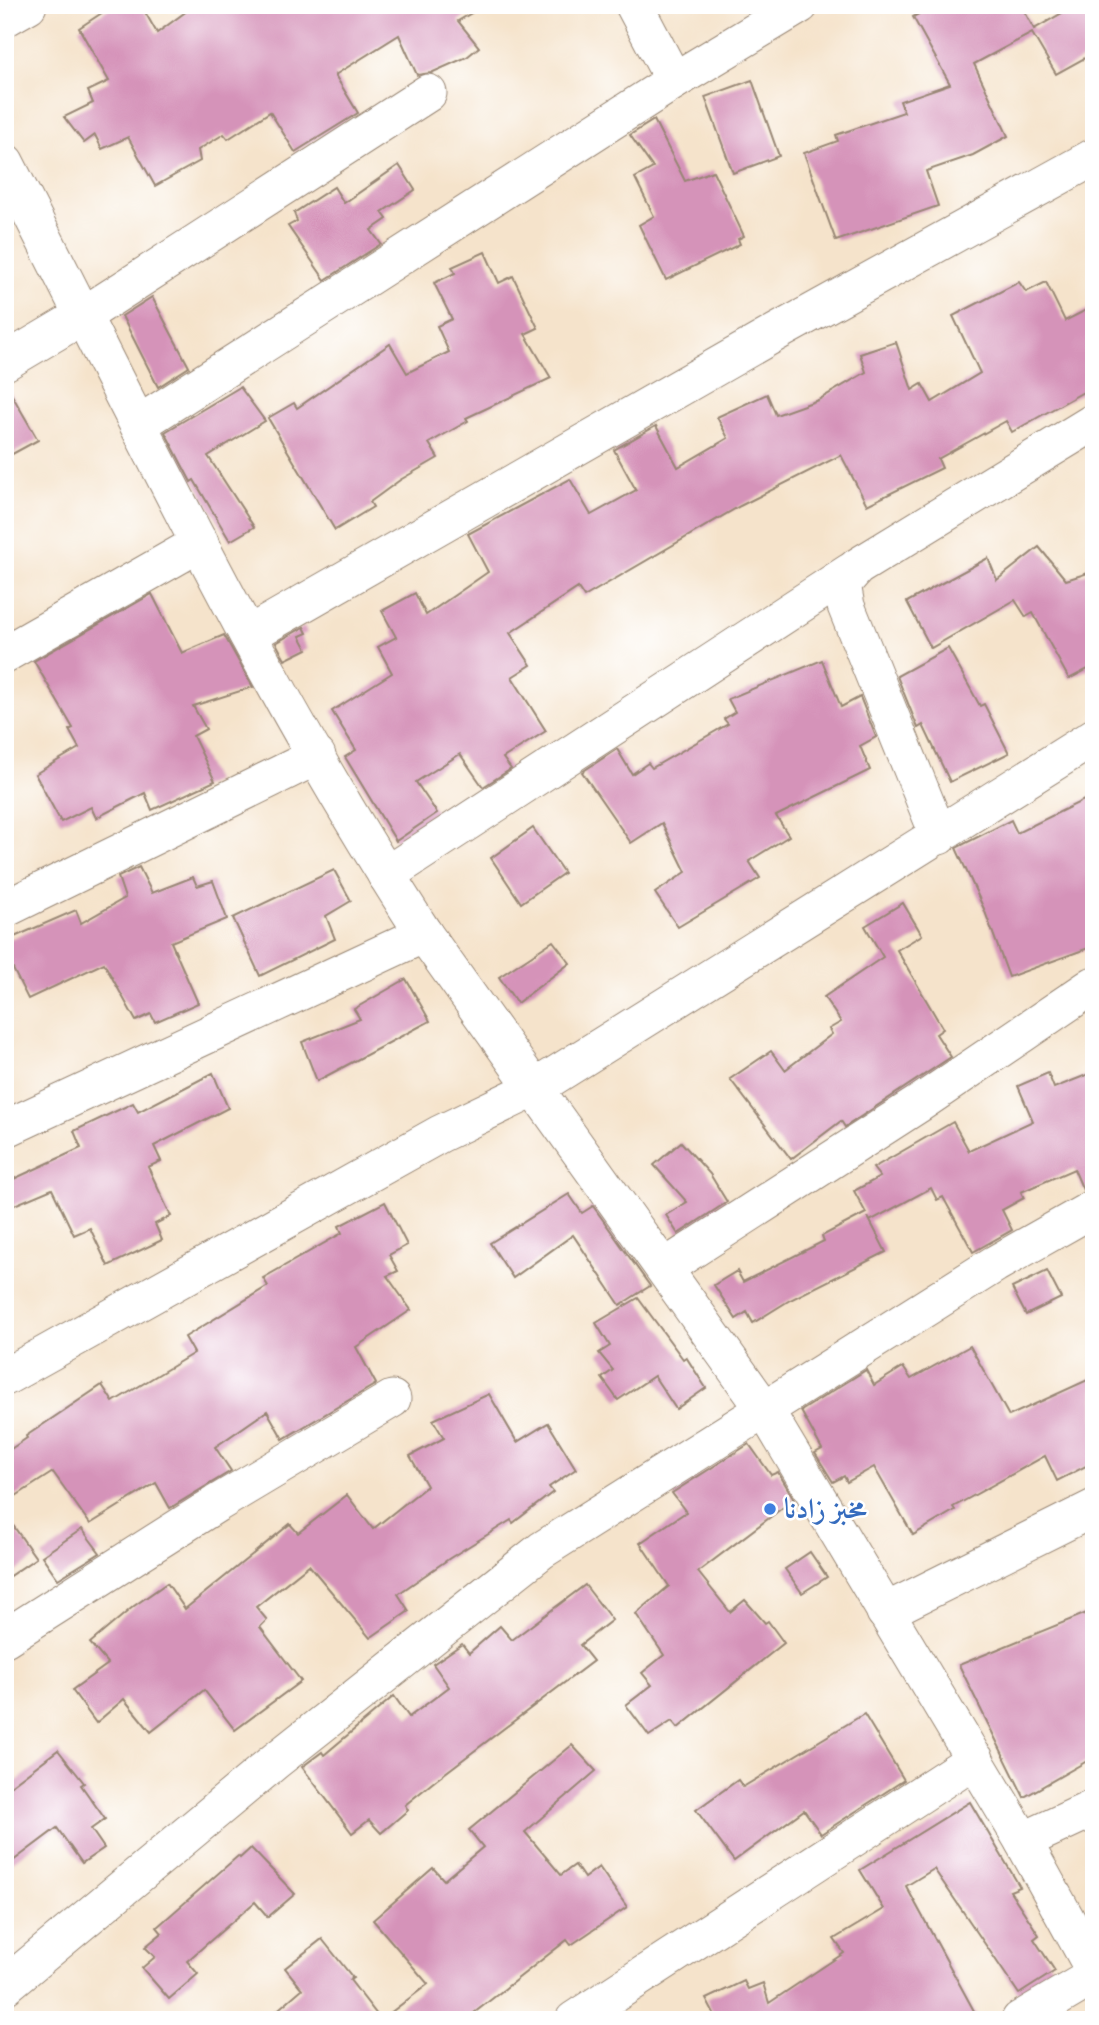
<svg xmlns="http://www.w3.org/2000/svg" width="1099" height="2025" viewBox="0 0 1099 2025" font-family="'IM FELL DW Pica',Amiri,serif">
<style>
.building{fill:#d593b9}
.lines{fill:none;stroke-linecap:round;stroke-linejoin:round}
.street-casing{stroke:#988674;stroke-width:39}
.street{stroke:#fff;stroke-width:37}
.shop-dot{fill:#3f7fe0;stroke:#fff;stroke-width:2.5}
.labels{text-anchor:middle;dominant-baseline:central;stroke-width:5;stroke-linejoin:round;paint-order:stroke}
.shop-label{font-size:28px;font-weight:bold;fill:#366cbe;stroke:#fff;text-anchor:start}
</style>
<rect width="100%" height="100%" fill="#fff"/>
<filter id="ink" filterUnits="userSpaceOnUse"><feTurbulence type="fractalNoise" baseFrequency=".0143" numOctaves="2"/><feDisplacementMap in="SourceGraphic" scale="14" xChannelSelector="R" yChannelSelector="G"/><feConvolveMatrix kernelMatrix="1 2 1 2 8 2 1 2 1" color-interpolation-filters="sRGB"/></filter>
<filter id="wash" filterUnits="userSpaceOnUse"><feTurbulence type="fractalNoise" baseFrequency=".00686" numOctaves="4" result="noise"/><feDisplacementMap in="SourceGraphic" scale="28" xChannelSelector="R" yChannelSelector="G"/><feGaussianBlur stdDeviation="1.57" result="paint"/><feColorMatrix in="noise" values="0 0 0 0 0 0 0 0 0 0 0 0 0 0 0 0 0 1.4 0 .05"/><feComposite in="paint" operator="in"/></filter>
<g filter="url(#wash)">
<rect width="100%" height="100%" fill="#f5e3cb"/>
<g id="blocks">
<!-- building -->
<g class="building">
<path d="M114,5H141L157,33L195,5H485L458,21L479,47L467,57L431,73L417,75L399,35L335,75L358,113L295,152L270,112L228,139L224,134L198,150L200,161L155,186L128,137L102,149L95,135L84,143L64,117L93,103L88,91L109,81L79,28Z"/>
<path d="M935,5H1021L1034,29L1076,5H1094V53L1056,74L1032,33L974,64L1008,136L973,155L926,171L938,206L836,241L804,153L838,141L836,135L904,112L900,101L950,84L913,17Z"/>
<path d="M752,80L779,156L733,173L705,97Z"/>
<path d="M654,120L685,181L713,171L744,236L738,239L740,244L666,280L639,225L654,216L635,178L653,168L630,135Z"/>
<path d="M399,165L415,190L382,212L387,219L371,230L381,244L325,280L288,226L297,221L294,213L334,187L344,203Z"/>
<path d="M485,252L499,283L513,276L538,328L525,334L551,378L466,418L468,421L429,443L438,458L400,480L370,502L373,507L335,530L268,418L294,403L297,408L390,344L407,373L449,352L437,326L452,319L434,283L455,273L452,267Z"/>
<path d="M1019,282L1026,292L1046,282L1065,321L1094,306V386L1012,432L1006,421L938,459L942,468L867,505L841,455L740,506L584,597L578,588L510,633L531,665L512,677L546,731L503,758L511,769L483,787L460,754L416,782L437,813L396,841L345,757L356,750L332,711L392,673L378,647L396,637L382,611L415,593L426,615L488,572L468,534L570,479L591,515L636,490L614,450L656,426L678,467L728,438L717,417L767,394L776,415L818,400L866,372L860,354L896,342L912,390L922,384L932,402L980,373L953,316Z"/>
<path d="M152,297L189,367L158,387L122,316Z"/>
<path d="M5,383L38,440L5,458Z"/>
<path d="M240,387L265,421L208,456L254,527L230,541L194,480L191,482L165,432Z"/>
<path d="M1039,547L1066,580L1094,571V666L1069,679L1033,613L1026,617L1015,600L931,648L907,602L988,558L997,580Z"/>
<path d="M152,594L182,653L224,635L253,687L193,706L206,729L193,736L215,781L152,810L145,793L96,818L91,807L61,822L35,774L79,748L69,730L73,728L34,661Z"/>
<path d="M304,627L307,633L300,636L307,649L285,660L276,643Z"/>
<path d="M948,648L980,706L984,704L1009,753L950,782L923,725L918,728L897,676Z"/>
<path d="M822,660L841,707L860,697L876,737L860,746L870,770L776,816L789,836L749,861L760,878L678,927L655,893L686,872L662,823L631,843L582,772L617,749L632,774L648,763L652,768L728,724L724,719L735,712L728,699Z"/>
<path d="M1094,795V946L1009,977L984,909L956,848L1011,820L1017,833Z"/>
<path d="M533,828L564,873L521,903L491,858Z"/>
<path d="M139,867L152,893L193,877L197,886L213,881L227,919L171,942L198,1003L155,1022L151,1014L136,1021L104,963L28,999L5,953V941L76,910L81,923L125,898L118,877Z"/>
<path d="M334,870L351,901L326,916L335,939L260,976L233,918Z"/>
<path d="M903,903L922,935L897,950L943,1029L936,1034L951,1057L845,1127L841,1121L791,1159L730,1079L771,1051L785,1070L832,1034L829,1029L841,1022L824,997L883,957L865,926Z"/>
<path d="M553,941L570,963L517,1003L499,977Z"/>
<path d="M406,979L430,1021L317,1081L302,1042L360,1019L354,1009Z"/>
<path d="M1094,1072V1187L1083,1190L1074,1169L1021,1192L1024,1198L1002,1210L1012,1230L973,1252L943,1197L937,1200L931,1188L870,1221L868,1217L886,1252L790,1300L753,1323L747,1312L736,1319L714,1285L737,1271L743,1282L824,1241L822,1236L866,1213L854,1191L880,1177L873,1168L953,1122L969,1151L1033,1121L1018,1086L1048,1073L1054,1088Z"/>
<path d="M213,1073L228,1108L154,1146L161,1161L148,1167L171,1216L155,1224L162,1240L108,1266L90,1228L74,1235L52,1189L5,1209V1183L81,1148L74,1131L133,1103L138,1112Z"/>
<path d="M681,1142L710,1174L727,1202L678,1234L666,1215L687,1202L654,1165Z"/>
<path d="M569,1194L582,1213L593,1206L650,1286L620,1305L573,1235L513,1278L490,1243Z"/>
<path d="M385,1202L407,1245L389,1255L398,1271L387,1276L411,1310L356,1347L376,1384L283,1439L267,1411L215,1447L231,1471L170,1508L156,1483L90,1524L53,1472L5,1503V1453L27,1438L26,1436L102,1385L113,1402L194,1353L185,1337L268,1286L263,1278L342,1233L339,1226Z"/>
<path d="M1047,1271L1061,1298L1026,1315L1012,1288Z"/>
<path d="M638,1298L683,1359L686,1357L706,1388L676,1409L654,1376L618,1400L602,1378L613,1370L599,1353L610,1346L596,1323Z"/>
<path d="M970,1346L1009,1416L1094,1377V1462L1057,1481L1045,1456L953,1507L955,1510L913,1535L874,1467L847,1482L844,1476L833,1482L815,1453L822,1449L801,1411L866,1370L874,1385L903,1367L911,1379Z"/>
<path d="M489,1394L517,1442L548,1423L576,1469L549,1487L553,1492L513,1523L511,1520L450,1558L398,1594L409,1611L370,1638L309,1565L256,1607L267,1620L260,1627L301,1681L235,1730L204,1690L151,1732L124,1699L96,1723L72,1690L108,1664L90,1643L134,1606L167,1583L185,1609L290,1524L298,1533L347,1495L373,1529L427,1486L410,1456L444,1438L433,1420Z"/>
<path d="M749,1444L771,1475L778,1472L794,1499L698,1572L730,1612L745,1600L765,1623L768,1621L784,1643L678,1728L672,1721L649,1736L626,1705L652,1685L642,1673L664,1655L636,1614L669,1586L640,1543L686,1512L672,1493Z"/>
<path d="M5,1514L36,1558L5,1579Z"/>
<path d="M82,1529L100,1553L58,1579L42,1556Z"/>
<path d="M810,1552L827,1577L802,1593L785,1569Z"/>
<path d="M585,1585L612,1620L580,1645L593,1661L436,1780L405,1805L408,1810L381,1833L369,1820L352,1833L302,1767L322,1752L324,1755L394,1696L409,1717L449,1687L433,1664L462,1644L469,1653L500,1626L512,1640Z"/>
<path d="M1094,1610V1757L1024,1797L959,1665Z"/>
<path d="M864,1714L904,1780L821,1834L804,1810L734,1861L696,1810L738,1780L743,1787Z"/>
<path d="M572,1745L596,1771L525,1832L561,1875L575,1865L584,1878L599,1867L627,1907L571,1945L567,1940L465,2020H381L428,1984L373,1920L433,1868L444,1880L483,1847L469,1830Z"/>
<path d="M58,1750L84,1783L81,1785L105,1819L91,1829L104,1848L82,1863L57,1828L5,1867V1790Z"/>
<path d="M970,1802L1020,1887L1010,1891L1039,1935L1034,1939L1055,1971L1019,1994L934,1869L906,1886L979,2020H717L706,1999L744,1981L748,1989L763,1983L769,2003L844,1953L834,1939L884,1909L860,1870Z"/>
<path d="M251,1848L295,1894L268,1917L255,1902L187,1961L198,1974L169,1999L142,1968L155,1957L145,1947L162,1933L157,1927L238,1856L240,1858Z"/>
<path d="M322,1939L353,1978L350,1980L381,2020H266L302,1989L285,1968Z"/>
</g>
</g>
</g>
<g filter="url(#ink)">
<use href="#blocks" fill-opacity="0" stroke="#988674" stroke-width="2"/>
<g class="lines">
<defs>
<g id="street">
<path d="M634,5L674,81"/>
<path d="M5,18L28,5"/>
<path d="M5,162C138,422 264,689 424,934L765,1410L1023,1841L1094,1970"/>
<path d="M5,362L84,315L428,93"/>
<path d="M139,424L674,81L800,5"/>
<path d="M248,635L777,332L1094,157"/>
<path d="M5,654L200,543"/>
<path d="M939,836L846,606L842,584L857,567L1094,422"/>
<path d="M386,875L850,572"/>
<path d="M5,909L317,756"/>
<path d="M5,1129L424,934"/>
<path d="M664,1268L920,1103L1094,985"/>
<path d="M5,1377L440,1134L535,1088L1094,737"/>
<path d="M885,1612L1094,1508"/>
<path d="M5,1638L216,1504L392,1399"/>
<path d="M1023,1841L1094,1808"/>
<path d="M5,1986L274,1762L542,1550L995,1264L1094,1208"/>
<path d="M574,2020L975,1759"/>
<path d="M1020,2020L1094,1976"/>
</g>
</defs>
<!-- street casing -->
<use href="#street" class="street-casing"/>
<!-- street -->
<use href="#street" class="street"/>
</g>
</g>
<!-- markers -->
<circle class="shop-dot" cx="770" cy="1509" r="7"/>
<g class="labels">
<!-- shop labels -->
<g class="shop-label">
<text x="784" y="1509">مخبز زادنا</text>
</g>
</g>
<!-- margin -->
<rect width="1099" height="2025" fill="none" stroke="#fff" stroke-width="28"/>
</svg>
